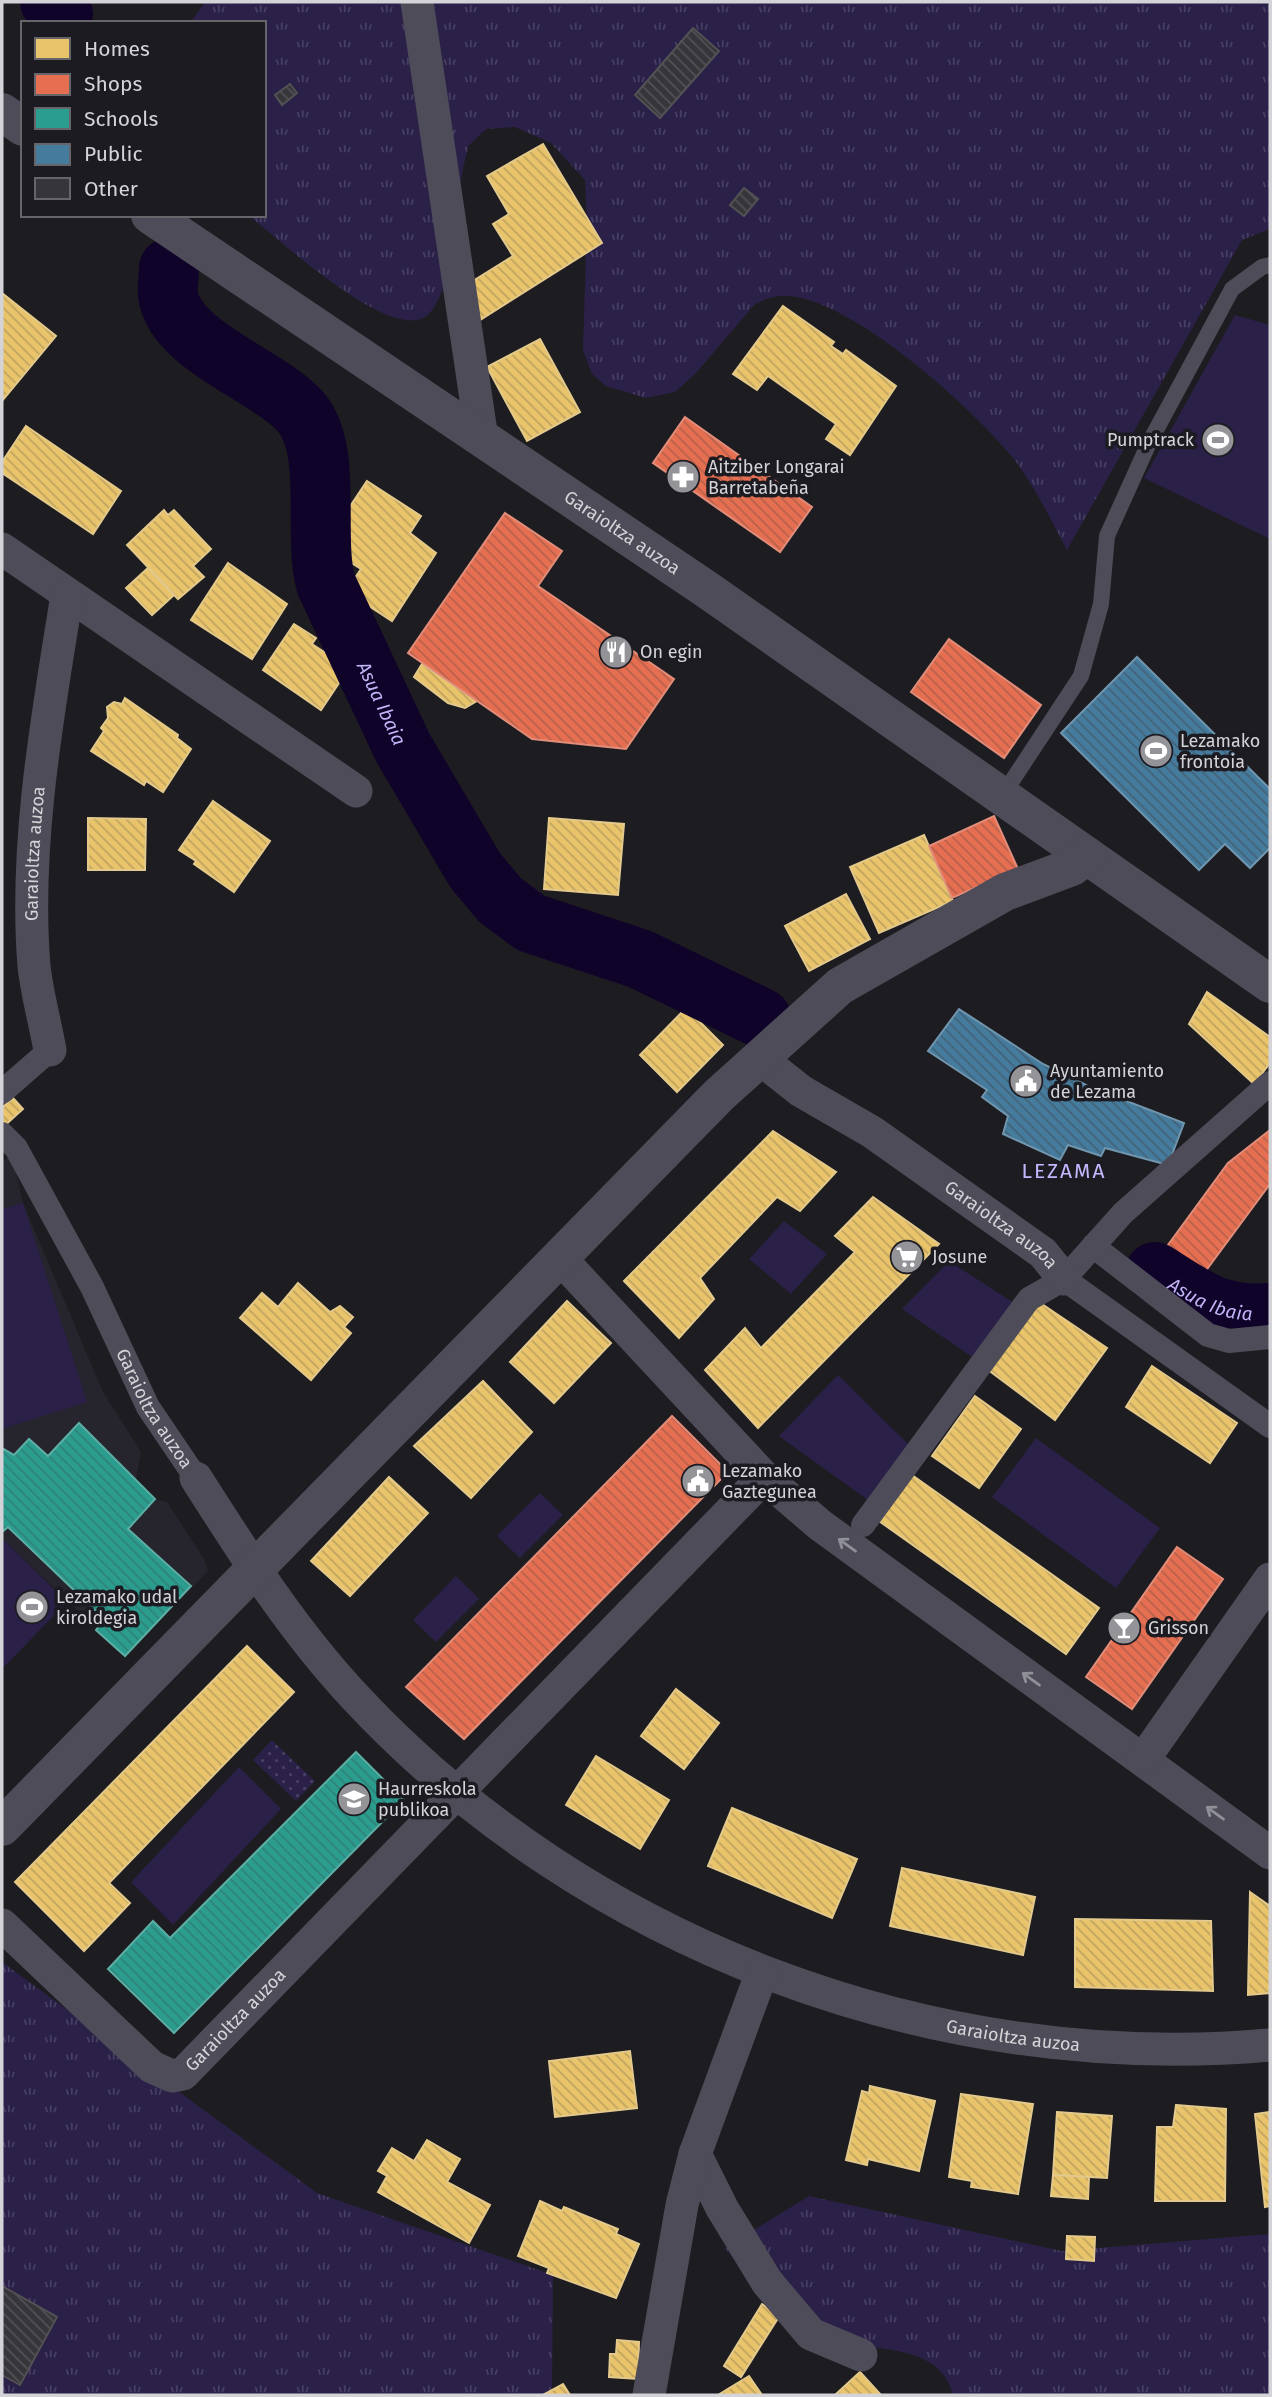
<svg xmlns="http://www.w3.org/2000/svg" width="1272" height="2397" viewBox="0 0 1272 2397" font-family="'Fira Sans',sans-serif">
<style>
.built{fill:#26242d}
.grass{fill:url(#grass-tufts)}
.park{fill:url(#park-dots)}
.garden{fill:#2a2048}
.homes{fill:url(#homes-back-hatch);stroke:#e3c98b;stroke-width:2}
.shops{fill:url(#shops-back-hatch);stroke:#e18d7a;stroke-width:2}
.schools{fill:url(#schools-back-hatch);stroke:#5daea5;stroke-width:2}
.public{fill:url(#public-back-hatch);stroke:#7096af;stroke-width:2}
.lines{fill:none;stroke-linecap:round;stroke-linejoin:round}
.river{stroke:#10032a;stroke-width:60}
.building{fill:url(#building-back-hatch);stroke:#525154;stroke-width:2}
.service{stroke:#4d4c58;stroke-width:16}
.pedestrian{stroke:#4d4c58;stroke-width:24}
.minor{stroke:#4d4c58;stroke-width:33}
.tertiary{stroke:#4d4c58;stroke-width:38}
.oneway{stroke:#909098}
.labels{text-anchor:middle;dominant-baseline:central;stroke-width:7;stroke-linejoin:round;paint-order:stroke}
.poi-label{font-size:18px;fill:#d4d4d8;stroke:#1c1b21;text-anchor:start}
.street-label{font-size:18px;fill:#d4d4d8;stroke:#1c1b21}
.water-label{font-size:19px;font-style:italic;fill:#bfb5f6;stroke:#1c1b21}
.quarter-label{font-size:21px;letter-spacing:2px;fill:#c3b7fe;stroke:#1c1b21}
</style>
<defs>
<pattern id="grass-tufts" width="24" height="20" patternUnits="userSpaceOnUse" patternTransform="scale(1.75)"><rect width="24" height="20" fill="#2a2048"/><path d="M3 7l-1-3M5 7V3M7 7l1-3M15 17l-1-3M17 17v-4M19 17l1-3" fill="none" stroke="#484062"/></pattern>
<pattern id="park-dots" width="8" height="8" patternUnits="userSpaceOnUse" patternTransform="scale(1.75)"><rect width="8" height="8" fill="#2a2048"/><path d="M2 2h.1M6 6h.1" fill="none" stroke="#484062" stroke-width="1.8" stroke-linecap="round"/></pattern>
<pattern id="homes-back-hatch" width="6" height="6" patternUnits="userSpaceOnUse" patternTransform="scale(1.75)"><rect width="6" height="6" fill="#e9c46a"/><path d="M-1 5l2 2M0 0l6 6M5-1l2 2" fill="none" stroke="#bfa360"/></pattern>
<pattern id="shops-back-hatch" width="6" height="6" patternUnits="userSpaceOnUse" patternTransform="scale(1.75)"><rect width="6" height="6" fill="#e76f51"/><path d="M-1 5l2 2M0 0l6 6M5-1l2 2" fill="none" stroke="#b5614c"/></pattern>
<pattern id="schools-back-hatch" width="6" height="6" patternUnits="userSpaceOnUse" patternTransform="scale(1.75)"><rect width="6" height="6" fill="#2a9d8f"/><path d="M-1 5l2 2M0 0l6 6M5-1l2 2" fill="none" stroke="#318178"/></pattern>
<pattern id="public-back-hatch" width="6" height="6" patternUnits="userSpaceOnUse" patternTransform="scale(1.75)"><rect width="6" height="6" fill="#457b9d"/><path d="M-1 5l2 2M0 0l6 6M5-1l2 2" fill="none" stroke="#436378"/></pattern>
<pattern id="building-back-hatch" width="6" height="6" patternUnits="userSpaceOnUse" patternTransform="scale(1.75)"><rect width="6" height="6" fill="#363539"/><path d="M-1 5l2 2M0 0l6 6M5-1l2 2" fill="none" stroke="#525155"/></pattern>
</defs>
<rect width="100%" height="100%" fill="#1d1c20"/>
<!-- built -->
<path class="built" d="M12,1155L23,1203L103,1392L141,1452L136,1480L155,1499L167,1502L204,1559L208,1571L125,1656L2,1538V1161Z"/>
<!-- grass -->
<g class="grass">
<path d="M205,2H1270V229L1242,240L1067,550C1050,519 1035,486 1013,458C974,409 849,296 785,296C773,296 765,299 755,304L695,374L675,392L646,398L606,386L592,374L583,350L587,221L585,180L551,143L515,127L486,129L469,145C455,189 458,238 445,282C441,294 435,312 423,318C384,337 280,240 248,215H264V23H190Z"/>
<path d="M2,1962L317,2193L553,2275L552,2395H2Z"/>
<path d="M809,2196L1062,2251L1270,2234V2395H953C938,2336 861,2356 819,2335C778,2315 753,2283 725,2248Z"/>
</g>
<!-- park -->
<path class="park" d="M272,1740L315,1781L296,1801L253,1760Z"/>
<!-- garden -->
<g class="garden">
<path d="M1235,315L1270,325V539L1144,478Z"/>
<path d="M23,1203L87,1402L2,1429V1209Z"/>
<path d="M784,1221L827,1254L791,1294L749,1259Z"/>
<path d="M949,1261L1017,1305L978,1361L902,1309Z"/>
<path d="M838,1375L912,1448L872,1503L779,1436Z"/>
<path d="M1036,1438L1160,1528L1116,1588L992,1497Z"/>
<path d="M540,1493L563,1515L520,1558L497,1536Z"/>
<path d="M2,1538L67,1602L2,1669Z"/>
<path d="M456,1576L479,1599L436,1642L413,1620Z"/>
<path d="M239,1767L281,1809L173,1925L131,1882Z"/>
</g>
<!-- homes -->
<g class="homes">
<path d="M543,144L602,243L480,320L473,281L513,256L493,224L509,214L487,176Z"/>
<path d="M2,293L56,336L2,401Z"/>
<path d="M783,306L834,342L831,346L843,354L846,350L896,386L850,455L826,439L836,424L768,376L757,390L733,374Z"/>
<path d="M540,339L580,412L527,441L487,367Z"/>
<path d="M26,426L121,491L93,534L2,473V462Z"/>
<path d="M367,481L421,516L410,533L436,553L392,621L346,591L361,569L337,554L350,534L337,526Z"/>
<path d="M164,510L168,515L174,510L211,549L193,566L204,577L178,599L127,545Z"/>
<path d="M228,563L287,604L252,659L191,620Z"/>
<path d="M148,568L174,595L152,615L126,588Z"/>
<path d="M294,624L316,638L312,644L344,665L339,674L343,677L321,710L263,670Z"/>
<path d="M422,664L477,701L465,708L448,703L414,677Z"/>
<path d="M125,698L178,735L177,738L191,749L163,792L146,781L144,785L91,751L104,731L101,728L108,718L107,707L114,702L122,704Z"/>
<path d="M213,801L270,841L234,892L194,864L196,861L179,850Z"/>
<path d="M88,818L146,819L145,870H88Z"/>
<path d="M549,818L624,824L618,895L544,889Z"/>
<path d="M924,835L953,901L879,933L850,867Z"/>
<path d="M846,894L870,939L809,971L785,926Z"/>
<path d="M1207,992L1270,1037V1063L1254,1084L1189,1024Z"/>
<path d="M686,1008L723,1045L677,1092L640,1055Z"/>
<path d="M13,1098L23,1109L2,1128V1108Z"/>
<path d="M773,1131L836,1172L800,1211L777,1197L700,1278L714,1299L679,1338L624,1281Z"/>
<path d="M873,1197L939,1244L758,1428L705,1370L745,1328L761,1348L855,1252L835,1236Z"/>
<path d="M298,1283L330,1312L340,1306L353,1317L344,1327L351,1333L311,1380L240,1318L262,1293L278,1307Z"/>
<path d="M1036,1300L1107,1348L1055,1420L987,1369Z"/>
<path d="M567,1301L611,1343L554,1403L510,1362Z"/>
<path d="M1152,1366L1237,1423L1210,1463L1126,1407Z"/>
<path d="M483,1381L532,1432L471,1498L414,1446Z"/>
<path d="M975,1396L1021,1429L979,1488L932,1456Z"/>
<path d="M912,1475L1099,1608L1066,1654L879,1521Z"/>
<path d="M389,1477L428,1513L350,1596L311,1561Z"/>
<path d="M247,1646L294,1692L109,1883L130,1903L84,1951L15,1882Z"/>
<path d="M676,1689L719,1723L684,1769L641,1736Z"/>
<path d="M596,1756L669,1800L640,1849L566,1805Z"/>
<path d="M732,1808L857,1859L832,1918L708,1866Z"/>
<path d="M902,1868L1035,1897L1023,1955L890,1926Z"/>
<path d="M1250,1892L1270,1906V1993L1248,1995Z"/>
<path d="M1075,1919L1211,1921L1213,1991L1075,1987Z"/>
<path d="M630,2051L637,2108L555,2117L549,2061Z"/>
<path d="M870,2086L935,2101L919,2171L868,2159L867,2165L846,2160L862,2091L869,2093Z"/>
<path d="M961,2094L1033,2104L1018,2194L971,2187L972,2181L949,2177Z"/>
<path d="M1176,2105L1226,2109L1225,2201H1155L1157,2127H1173Z"/>
<path d="M1057,2112L1112,2116L1107,2178L1053,2175Z"/>
<path d="M1270,2112V2206L1265,2207L1255,2114Z"/>
<path d="M427,2140L460,2159L447,2182L490,2205L469,2243L378,2192L387,2176L378,2171L392,2148L414,2161Z"/>
<path d="M1053,2175L1089,2177L1088,2199L1051,2196Z"/>
<path d="M540,2201L562,2211L564,2207L618,2229L616,2234L639,2244L616,2298L547,2273L549,2268L518,2256Z"/>
<path d="M1067,2236L1095,2237L1094,2261L1066,2259Z"/>
<path d="M762,2304L780,2315L741,2377L724,2366Z"/>
<path d="M617,2340L639,2342L638,2379L609,2377L610,2354H616Z"/>
<path d="M860,2372L881,2395H835Z"/>
<path d="M749,2376L762,2395H718Z"/>
<path d="M563,2384L570,2395H543Z"/>
</g>
<!-- shops -->
<g class="shops">
<path d="M685,417L812,507L780,552L653,463Z"/>
<path d="M505,513L562,551L538,586L674,679L626,749L532,739L408,653Z"/>
<path d="M949,639L1041,705L1004,758L911,692Z"/>
<path d="M994,816L1018,869L952,898L929,846Z"/>
<path d="M1270,1130V1184L1202,1276L1165,1249L1228,1163Z"/>
<path d="M672,1416L728,1472L464,1739L406,1687Z"/>
<path d="M1177,1547L1223,1579L1132,1709L1086,1677Z"/>
</g>
<!-- schools -->
<g class="schools">
<path d="M79,1423L155,1499L128,1529L191,1586L125,1656L96,1630L104,1619L8,1527L2,1532V1448L14,1455L29,1439L48,1456Z"/>
<path d="M356,1752L404,1800L174,2033L108,1969L153,1921L170,1938Z"/>
</g>
<!-- public -->
<g class="public">
<path d="M1137,657L1270,789V848L1250,868L1225,844L1199,870L1061,733Z"/>
<path d="M959,1009L1043,1064L1090,1087L1184,1123L1168,1165L1105,1148L1101,1156L1068,1145L1060,1160L1003,1134L1008,1116L982,1097L987,1090L928,1051Z"/>
</g>
<g class="lines">
<!-- river -->
<g class="river">
<path d="M50,2L63,14"/>
<path id="s1" d="M169,268C169,277 167,287 168,295C175,345 266,375 298,409C335,446 312,535 326,584L403,748L475,870L500,900L531,923L640,959L761,1018"/>
<path id="s2" d="M1155,1272C1196,1298 1219,1317 1270,1313"/>
</g>
</g>
<!-- building -->
<g class="building">
<path d="M693,28L719,51L660,118L635,95Z"/>
<path d="M290,84L297,93L282,105L275,95Z"/>
<path d="M744,188L758,199L744,216L730,205Z"/>
<path d="M2,2286L57,2317L20,2385L2,2375Z"/>
</g>
<g class="lines">
<!-- service -->
<path class="service" d="M1002,796L1081,676L1101,604L1107,536L1149,443L1232,289L1262,267L1270,265"/>
<!-- pedestrian -->
<g class="pedestrian">
<path d="M2,1092L50,1050"/>
<path id="s3" d="M2,1134L16,1148L92,1287L148,1407L196,1478"/>
<path d="M1093,1246L1208,1335L1229,1341L1270,1337"/>
<path d="M1064,1279L1270,1426"/>
<path d="M863,1525L1029,1299L1064,1279L1123,1213L1270,1083"/>
</g>
<!-- minor -->
<g class="minor">
<path d="M417,2L482,439"/>
<path d="M2,549L356,791"/>
<path id="s4" d="M50,1050C45,1022 37,994 34,966C24,844 48,714 67,595"/>
<path id="s5" d="M758,1057L801,1091L872,1132L1043,1253L1064,1279"/>
<path d="M560,1258L764,1477L820,1525L1270,1853"/>
<path id="s6" d="M196,1478C245,1555 293,1631 355,1697C586,1945 934,2075 1270,2045"/>
<path d="M1143,1760L1270,1579"/>
<path id="s7" d="M2,1925L152,2067L172,2076L183,2074L764,1477"/>
<path d="M695,2154L722,2208L767,2282L811,2334L861,2355"/>
<path d="M649,2395L682,2205L695,2154L762,1972"/>
</g>
<!-- tertiary -->
<g class="tertiary">
<path d="M2,112L23,127"/>
<path id="s8" d="M150,215L706,589L1270,984"/>
<path d="M2,1827L719,1095L840,986L1005,892L1072,867L1087,856"/>
</g>
</g>
<!-- one-way arrows -->
<defs><path id="oneway-shaft" d="M-6 0H5M1.5-3L5.5 0L1.5 3" fill="none" stroke-width="1.6" stroke-linecap="round" stroke-linejoin="round" transform="scale(1.75)"/></defs>
<g class="oneway">
<use href="#oneway-shaft" transform="translate(847 1545) rotate(-144)"/>
<use href="#oneway-shaft" transform="translate(1031 1679) rotate(-144)"/>
<use href="#oneway-shaft" transform="translate(1215 1813) rotate(-144)"/>
</g>
<!-- icons -->
<defs>
<symbol id="stadium-disc" viewBox="-11 -11 22 22"><circle r="9.5" fill="#949498" stroke="#1c1b21"/><path d="M0-5a6.5 5 0 1 0 0 10a6.5 5 0 1 0 0-10ZM-3.5-1.8h7v3.6h-7Z" fill="#fff"/></symbol>
<symbol id="pharmacy-disc" viewBox="-11 -11 22 22"><circle r="9.5" fill="#949498" stroke="#1c1b21"/><path d="M-2-6h4v4h4v4h-4v4h-4v-4h-4v-4h4Z" fill="#fff"/></symbol>
<symbol id="restaurant-disc" viewBox="-11 -11 22 22"><circle r="9.5" fill="#949498" stroke="#1c1b21"/><path d="M-5-6h1v4h1v-4h1v4h1v-4h1v5L-1.5 .5V6h-2V.5L-5-1ZM5-6V6H3V1.5H1.5Q1.5-4 5-6Z" fill="#fff"/></symbol>
<symbol id="civic-disc" viewBox="-11 -11 22 22"><circle r="9.5" fill="#949498" stroke="#1c1b21"/><path d="M-.6-6.5H3V-4.5H.6V-3L4-1V1h2V6H-6V1h2V-1L-.6-3ZM-1.2 2.5V6h2.4V2.5Z" fill="#fff"/></symbol>
<symbol id="supermarket-disc" viewBox="-11 -11 22 22"><circle r="9.5" fill="#949498" stroke="#1c1b21"/><path d="M-6-5.5h2.5l.6 2H6L4.5 2H-2.5L-4.4-4H-6ZM-1.5 3.2a1.3 1.3 0 1 0 .1 0ZM3 3.2a1.3 1.3 0 1 0 .1 0Z" fill="#fff"/></symbol>
<symbol id="bar-disc" viewBox="-11 -11 22 22"><circle r="9.5" fill="#949498" stroke="#1c1b21"/><path d="M-6-5H6L.8 .8V4.5H3.5V6h-7V4.5H-.8V.8Z" fill="#fff"/></symbol>
<symbol id="school-disc" viewBox="-11 -11 22 22"><circle r="9.5" fill="#949498" stroke="#1c1b21"/><path d="M0-5L7-2L0 1L-7-2ZM-4 1L0 2.5L4 1V4Q0 6-4 4Z" fill="#fff"/></symbol>
</defs>
<g fill-rule="evenodd">
<use href="#stadium-disc" x="1199" y="421" width="38" height="38"/>
<use href="#pharmacy-disc" x="664" y="458" width="38" height="38"/>
<use href="#restaurant-disc" x="597" y="633" width="38" height="38"/>
<use href="#stadium-disc" x="1137" y="732" width="38" height="38"/>
<use href="#civic-disc" x="1007" y="1062" width="38" height="38"/>
<use href="#supermarket-disc" x="888" y="1238" width="38" height="38"/>
<use href="#civic-disc" x="679" y="1462" width="38" height="38"/>
<use href="#stadium-disc" x="13" y="1588" width="38" height="38"/>
<use href="#bar-disc" x="1105" y="1609" width="38" height="38"/>
<use href="#school-disc" x="335" y="1780" width="38" height="38"/>
</g>
<g class="labels">
<!-- poi labels -->
<g class="poi-label">
<text x="1194" y="440" text-anchor="end">Pumptrack</text>
<text x="708" y="467">Aitziber Longarai<tspan x="708" dy="21">Barretabeña</tspan></text>
<text x="640" y="652">On egin</text>
<text x="1180" y="741">Lezamako<tspan x="1180" dy="21">frontoia</tspan></text>
<text x="1050" y="1071">Ayuntamiento<tspan x="1050" dy="21">de Lezama</tspan></text>
<text x="932" y="1257">Josune</text>
<text x="722" y="1471">Lezamako<tspan x="722" dy="21">Gaztegunea</tspan></text>
<text x="56" y="1597">Lezamako udal<tspan x="56" dy="21">kiroldegia</tspan></text>
<text x="1148" y="1628">Grisson</text>
<text x="378" y="1789">Haurreskola<tspan x="378" dy="21">publikoa</tspan></text>
</g>
<!-- street labels -->
<g class="street-label">
<text stroke="none"><textPath href="#s8" startOffset="569">Garaioltza auzoa</textPath></text>
<text stroke="none"><textPath href="#s4" startOffset="198">Garaioltza auzoa</textPath></text>
<text stroke="none"><textPath href="#s5" startOffset="296">Garaioltza auzoa</textPath></text>
<text stroke="none"><textPath href="#s3" startOffset="315">Garaioltza auzoa</textPath></text>
<text stroke="none"><textPath href="#s7" startOffset="315">Garaioltza auzoa</textPath></text>
<text stroke="none"><textPath href="#s6" startOffset="1026">Garaioltza auzoa</textPath></text>
</g>
<!-- water labels -->
<g class="water-label">
<text stroke="none"><textPath href="#s1" startOffset="516">Asua Ibaia</textPath></text>
<text stroke="none"><textPath href="#s2" startOffset="63">Asua Ibaia</textPath></text>
</g>
<!-- quarter labels -->
<g class="quarter-label">
<text x="1064" y="1171">LEZAMA</text>
</g>
</g>
<!-- border -->
<rect width="1272" height="2397" fill="none" stroke="#d4d4d8" stroke-width="7"/>
<!-- legend -->
<rect x="21" y="21" width="245" height="196" fill="#1c1b21" stroke="#66656a" stroke-width="2"/>
<rect x="35" y="38" width="35" height="21" fill="#e9c46a" stroke="#66656a" stroke-width="2"/>
<text x="84" y="56" font-size="21" fill="#d4d4d8">Homes</text>
<rect x="35" y="74" width="35" height="21" fill="#e76f51" stroke="#66656a" stroke-width="2"/>
<text x="84" y="91" font-size="21" fill="#d4d4d8">Shops</text>
<rect x="35" y="108" width="35" height="21" fill="#2a9d8f" stroke="#66656a" stroke-width="2"/>
<text x="84" y="126" font-size="21" fill="#d4d4d8">Schools</text>
<rect x="35" y="144" width="35" height="21" fill="#457b9d" stroke="#66656a" stroke-width="2"/>
<text x="84" y="161" font-size="21" fill="#d4d4d8">Public</text>
<rect x="35" y="178" width="35" height="21" fill="#363539" stroke="#66656a" stroke-width="2"/>
<text x="84" y="196" font-size="21" fill="#d4d4d8">Other</text>
</svg>
